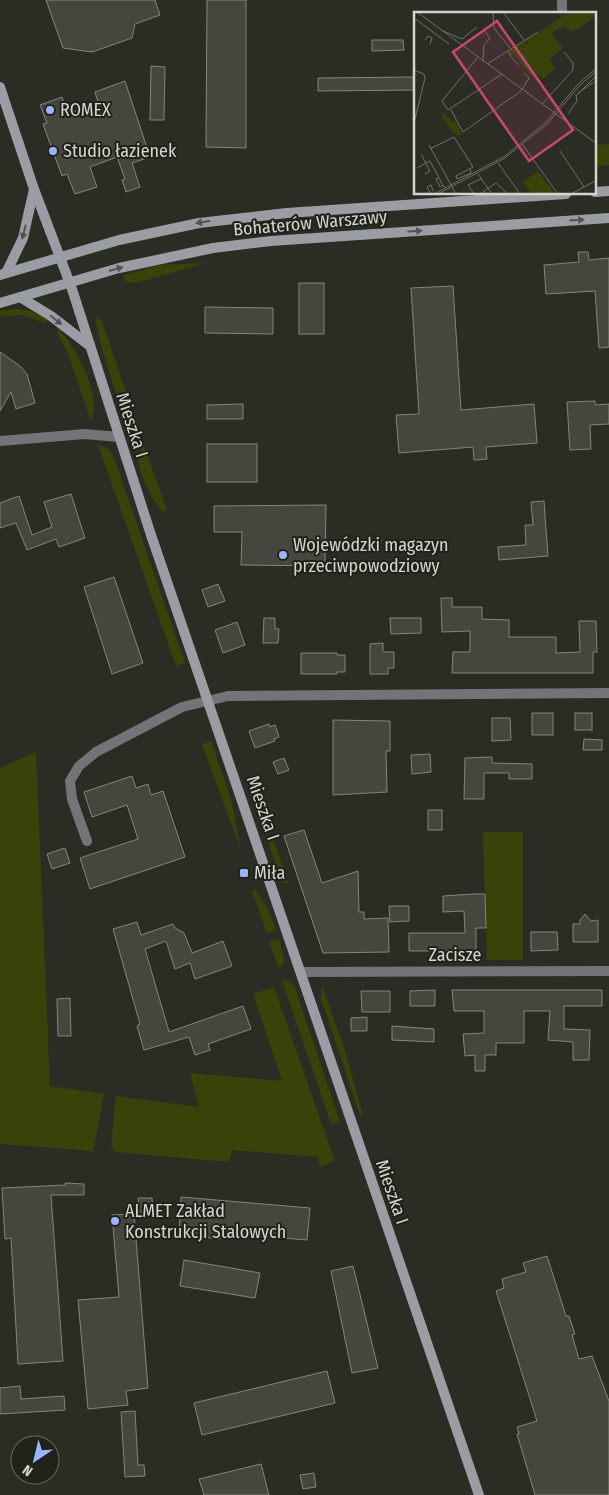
<svg xmlns="http://www.w3.org/2000/svg" width="609" height="1495" viewBox="0 0 609 1495" font-family="'Fira Sans Condensed',sans-serif">
<style>
.green{fill:#3a4209}
.building{fill:#45473e;stroke:#84867d}
.lines{fill:none;stroke-linecap:round;stroke-linejoin:round}
.street{stroke:#727478;stroke-width:10}
.secondary{stroke:#9b9da4;stroke-width:10}
.oneway{fill:#525452}
.poi-dot{fill:#99b5fd;stroke:#21231b;stroke-width:2}
.labels{text-anchor:middle;dominant-baseline:central;stroke-width:4;stroke-linejoin:round;paint-order:stroke}
.poi-label{font-size:18px;fill:#d4d5d0;stroke:#21231b;text-anchor:start}
.street-label{font-size:18px;fill:#d4d5d0;stroke:#21231b}
.inset-road{fill:none;stroke:#6f7069;stroke-width:1}
.view{fill:#c64778;fill-opacity:0.15;stroke:#c64778;stroke-width:2.5}
.inset-edge{fill:none;stroke:#d4d5d0;stroke-width:2.5}
</style>
<rect width="100%" height="100%" fill="#2b2c24"/>
<!-- green -->
<g class="green">
<path d="M595,136L596,145L609,144V165L595,167Z"/>
<path d="M206,263L137,283L127,282L122,276L159,265Z"/>
<path d="M18,309L31,311L49,320L44,323L22,315L0,317V311Z"/>
<path d="M95,316L102,321L140,433L131,430L125,423L99,338Z"/>
<path d="M59,329C75,346 104,399 91,422L68,353L57,333Z"/>
<path d="M98,445L107,448L113,455L185,663L176,666Z"/>
<path d="M144,446L167,510L166,511H162C152,500 136,469 138,454Z"/>
<path d="M211,741L232,802L241,851L202,744Z"/>
<path d="M36,752L50,1086L104,1094L93,1151L0,1144V768Z"/>
<path d="M483,832H523V960H487Z"/>
<path d="M272,835L288,883H282L267,838Z"/>
<path d="M255,889L269,911L276,930L267,933L252,891Z"/>
<path d="M279,939L285,961L279,969L269,941Z"/>
<path d="M285,979L294,985L340,1122L331,1124L282,980Z"/>
<path d="M322,985L345,1051L363,1115H360L321,999Z"/>
<path d="M274,987L335,1161L320,1167L318,1157L232,1150L229,1162L115,1152L111,1146L116,1096L199,1107L190,1073L282,1081L253,994Z"/>
</g>
<!-- building -->
<g class="building">
<path d="M46,0H155L160,15L135,24L132,38L92,52L63,48Z"/>
<path d="M207,0H246V148L206,147Z"/>
<path d="M372,40H403L404,50L372,51Z"/>
<path d="M151,66L165,67L164,120H150Z"/>
<path d="M415,77V90L318,91V78Z"/>
<path d="M125,81L150,157L132,163L140,187L126,192L122,180L125,179L117,157L90,167L97,187L75,194L67,174L62,176L44,127L43,124L47,123L40,105L62,97L68,114L98,102L95,92Z"/>
<path d="M578,252H588L589,260L609,258V347L599,348L595,291L546,294L544,265L579,262Z"/>
<rect x="299" y="283" width="25" height="51"/>
<path d="M453,286L461,410L534,404L537,443L486,447L487,459L474,460L473,447L399,453L396,415L419,414L411,288Z"/>
<path d="M205,307L273,308V334L205,333Z"/>
<path d="M0,352L20,366L27,374L35,403L16,409L11,392L0,411Z"/>
<path d="M595,401V405L609,404V424L590,425L591,449L570,450L567,402Z"/>
<path d="M243,404V419H207V405Z"/>
<rect x="207" y="444" width="50" height="38"/>
<path d="M71,494L85,538L59,547L56,539L27,550L16,523L0,528V503L19,496L32,535L52,527L44,502Z"/>
<path d="M544,501L548,556L499,560L498,547L526,545L525,525H533L531,502Z"/>
<path d="M326,505L325,566L241,565L242,532H214V506Z"/>
<path d="M114,577L143,663L112,674L84,587Z"/>
<path d="M218,584L225,601L208,607L202,590Z"/>
<path d="M441,598H452V607H482V619L509,620V637H556V653L580,652L579,621H596L597,652H593V673H452L453,652H470V631L442,632Z"/>
<path d="M264,618H275V629H279L278,643H263Z"/>
<path d="M390,618H421V633L391,634Z"/>
<path d="M237,622L245,645L223,653L215,630Z"/>
<path d="M383,643V652H394V668H388V674H370V644Z"/>
<path d="M301,653H337V655H345V672H337V674H301Z"/>
<rect x="532" y="713" width="21" height="22"/>
<rect x="575" y="713" width="17" height="17"/>
<path d="M492,718H510L511,740L492,741Z"/>
<path d="M333,720L390,721V751H386L387,792L333,795Z"/>
<path d="M269,724L270,727L275,725L279,737L274,739L275,741L255,748L249,731Z"/>
<path d="M584,739L602,740V750H583Z"/>
<path d="M430,754L431,772L412,774L411,755Z"/>
<path d="M492,757V763L532,764V779H509V773H484V799H464L465,758Z"/>
<path d="M284,758L289,770L278,774L273,762Z"/>
<path d="M132,776L136,788L148,784L151,795L163,791L185,857L90,889L80,858L138,839L127,805L92,817L84,792Z"/>
<rect x="428" y="810" width="14" height="20"/>
<path d="M304,830L322,883L358,871L359,912H364V919L388,918L389,952L323,953L284,836Z"/>
<path d="M65,848L70,863L52,869L47,854Z"/>
<path d="M473,894H485L486,928H476V951H409V933H465L464,911L443,912V896Z"/>
<path d="M389,906H409V921L390,922Z"/>
<path d="M585,914L591,921L598,920V942H573V924H580V920Z"/>
<path d="M137,922L141,935L173,924L175,928L184,933L192,953L223,941L232,966L195,979L190,963L175,969L166,941L145,949L169,1032L243,1006L251,1029L208,1044L210,1050L195,1055L189,1037L144,1050L137,1026L140,1024L113,929Z"/>
<path d="M531,932H557L558,950L531,951Z"/>
<path d="M433,990H435V1006H410V991Z"/>
<path d="M452,990H602V1006H564V1029L590,1030L589,1060H573V1042L548,1040L550,1011H524V1043H496V1055H485V1071H475V1055L465,1056L463,1034L484,1033V1011H454Z"/>
<path d="M361,991H390V1012H362Z"/>
<path d="M70,998L71,1036H58L57,999Z"/>
<path d="M367,1017V1031H351V1018Z"/>
<path d="M392,1026L434,1029V1042L392,1040Z"/>
<path d="M65,1183L84,1184V1195H51L63,1361L18,1364L11,1238L5,1239L2,1188L66,1185Z"/>
<path d="M181,1197L310,1208L307,1240L221,1233L220,1239L179,1234Z"/>
<path d="M138,1198H152L153,1212H139Z"/>
<path d="M134,1214L148,1388L126,1391L128,1405L88,1409L78,1300L119,1297L112,1215Z"/>
<path d="M547,1256L566,1316H569L575,1334L572,1335L579,1359L592,1356L609,1401V1495H535L517,1434H519L517,1427L537,1421L496,1291L504,1288L502,1279L526,1272L523,1263Z"/>
<path d="M184,1260L260,1273L255,1298L180,1286Z"/>
<path d="M353,1266L378,1368L352,1373L331,1271Z"/>
<path d="M327,1371L335,1403L202,1435L194,1403Z"/>
<path d="M20,1386L21,1399L64,1396L65,1410L0,1414V1388Z"/>
<path d="M135,1411L138,1465H144L145,1476L125,1477L121,1412Z"/>
<path d="M261,1464L269,1495H204L199,1479Z"/>
<path d="M314,1473L316,1487L303,1489L300,1475Z"/>
</g>
<g class="lines">
<!-- street -->
<g class="street">
<path d="M562,0V14"/>
<path d="M0,441L85,434L119,437"/>
<path d="M87,841L72,799L70,781L79,766L96,752L182,707L228,696L609,693"/>
<path d="M301,972L609,971"/>
</g>
<!-- secondary -->
<g class="secondary">
<path d="M0,87L34,189L72,289L150,532L479,1495"/>
<path d="M595,192L609,191"/>
<path d="M6,273L23,238L34,189"/>
<path d="M0,275L119,240L199,223L287,213L566,194"/>
<path d="M20,297L51,316L90,346"/>
<path d="M0,303L119,268L213,248L271,241L609,218"/>
</g>
</g>
<!-- one-way arrows -->
<defs><path id="oneway-solid" d="M-6-.8H1V-3.2L6.5 0L1 3.2V.8H-6Z" transform="scale(1.25)"/></defs>
<g class="oneway">
<use href="#oneway-solid" transform="translate(577 220) rotate(-4)"/>
<use href="#oneway-solid" transform="translate(203 222) rotate(171)"/>
<use href="#oneway-solid" transform="translate(415 231) rotate(-4)"/>
<use href="#oneway-solid" transform="translate(24 232) rotate(104)"/>
<use href="#oneway-solid" transform="translate(116 269) rotate(-16)"/>
<use href="#oneway-solid" transform="translate(56 320) rotate(39)"/>
</g>
<!-- markers -->
<g class="poi-dot">
<circle cx="50" cy="110" r="5"/>
<circle cx="53" cy="151" r="5"/>
<circle cx="283" cy="555" r="5"/>
<rect x="239" y="868" width="10" height="10" rx="2.5"/>
<circle cx="115" cy="1221" r="5"/>
</g>
<g class="labels">
<!-- poi labels -->
<g class="poi-label">
<text x="60" y="110">ROMEX</text>
<text x="63" y="151">Studio łazienek</text>
<text x="293" y="545">Wojewódzki magazyn<tspan x="293" dy="21">przeciwpowodziowy</tspan></text>
<text x="254" y="873">Miła</text>
<text x="125" y="1211">ALMET Zakład<tspan x="125" dy="21">Konstrukcji Stalowych</tspan></text>
</g>
<!-- street labels -->
<g class="street-label">
<text transform="translate(310 223) rotate(-5)">Bohaterów Warszawy</text>
<text transform="translate(132 425) rotate(72)">Mieszka I</text>
<text transform="translate(263 808) rotate(71)">Mieszka I</text>
<text x="455" y="955">Zacisze</text>
<text transform="translate(392 1192) rotate(71)">Mieszka I</text>
</g>
</g>
<!-- overview -->
<g transform="translate(414 12)">
<rect width="182" height="182" fill="#2b2c24"/>
<path d="M144,0L150,4L158,0H182V4L159,20L149,14L137,21L149,36L135,47L142,56L130,67L121,61L118,65L100,42L96,44L94,39L110,29L115,34L112,28L148,5ZM30,101L38,110L41,108L48,122L44,125L34,114L28,104ZM124,159L141,182H118L108,170Z" fill="#3a4209"/>
<path class="inset-road" d="M3,0L183,132M79,0L80,16L96,36M89,0L110,28M0,6L35,32M27,18L48,27L63,15M11,28L14,24L18,26L16,32M93,39L104,53M64,45L28,89L34,98L88,62M69,49L70,34L76,26L70,18M73,52L124,20M0,58L10,62L11,66L0,111M164,81L180,70M163,83L183,63M128,92L159,58V51L150,40M37,98L49,120L107,79L115,66L110,61M154,102L163,89L162,82M108,132L144,182M15,133L42,182M16,137L40,125L59,155L42,164L43,167L57,161L56,157M146,139L170,175M7,142L16,159L11,162M84,151L106,182M3,156L16,149L31,177M64,162L78,182M25,166L22,167L26,175L29,173M17,182L13,175L17,173L19,179M20,182L91,144L131,111L165,71L183,56M24,182L91,146L133,112L166,73L183,59M60,182L54,173L67,167M66,182L82,171L94,182M157,182L183,168"/>
<path class="view" d="M83,9L159,118L115,149L39,40Z"/>
<rect width="182" height="182" class="inset-edge"/>
</g>
<!-- north arrow -->
<g transform="translate(35 1460) rotate(215)"><circle r="24" fill="#21231b" stroke="#696a63"/>
<path d="M0-4L9 19L0 12L-9 19Z" fill="#99b5fd"/>
<text y="-8" font-size="14" font-weight="bold" text-anchor="middle" fill="#d4d5d0">N</text>
</g>
</svg>
